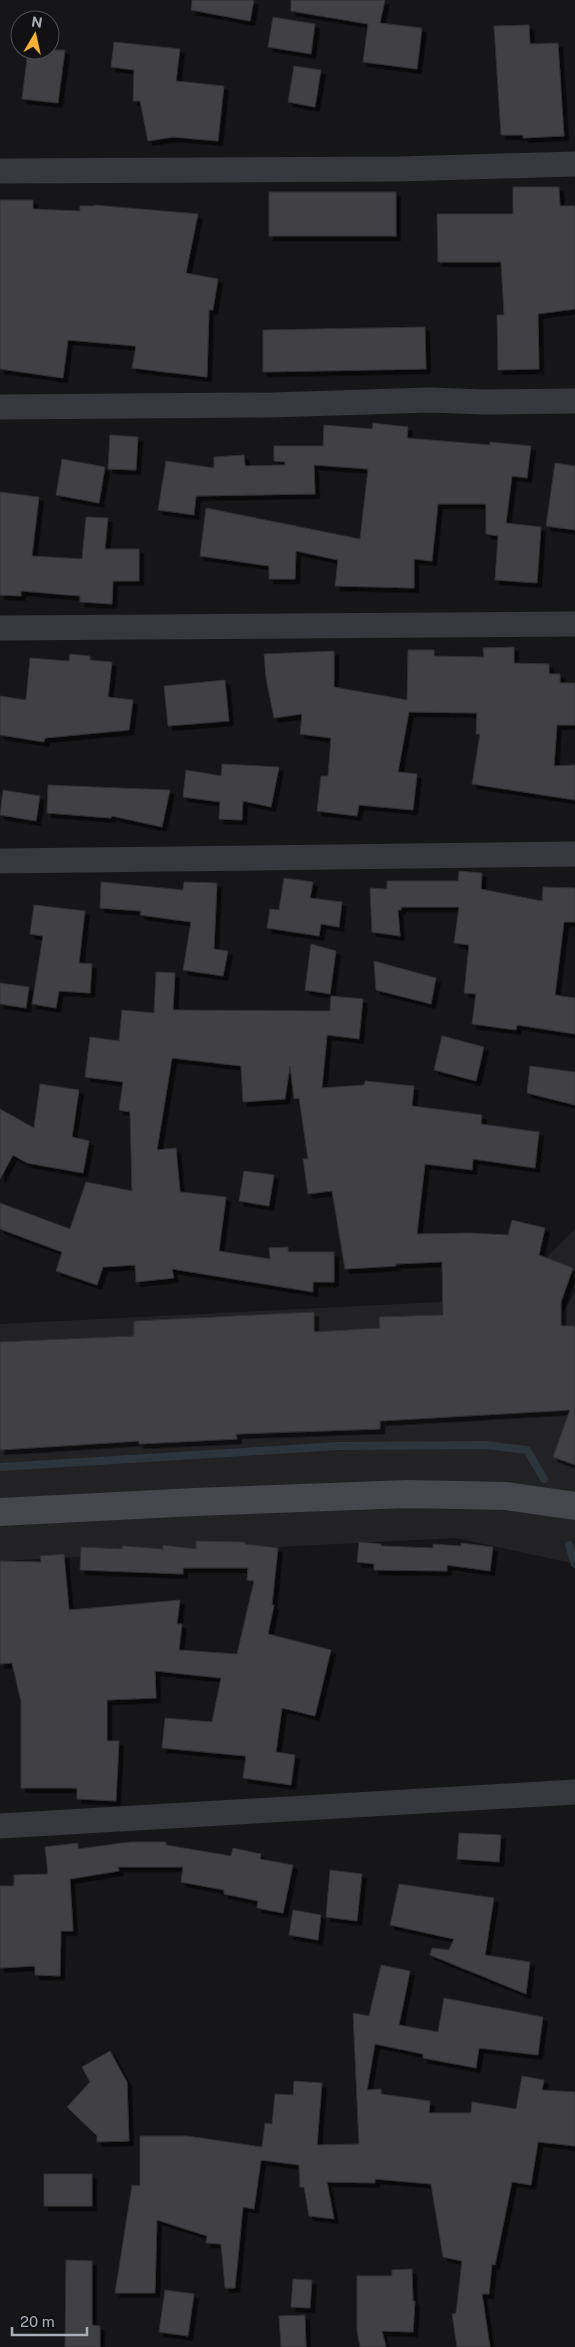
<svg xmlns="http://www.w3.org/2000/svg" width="575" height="2347" viewBox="0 0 575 2347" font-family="'Public Sans',sans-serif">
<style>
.built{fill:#222225}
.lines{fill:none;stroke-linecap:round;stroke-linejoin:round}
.stream{stroke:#2c353c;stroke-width:8}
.building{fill:#404145;stroke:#303034;filter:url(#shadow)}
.street{stroke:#37383d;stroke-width:25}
.secondary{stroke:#45474d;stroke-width:28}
</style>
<defs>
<filter id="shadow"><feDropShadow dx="4.5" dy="4.5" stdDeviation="0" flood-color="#0009"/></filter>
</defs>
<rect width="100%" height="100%" fill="#161618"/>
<!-- built -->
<g class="built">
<path d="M575,1229V1276L545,1259Z"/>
<path d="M575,1292V1564L456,1538L0,1561V1324L479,1300L561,1316Z"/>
</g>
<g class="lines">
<!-- stream -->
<g class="stream">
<path d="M0,1467L339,1446L486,1445L527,1450L544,1479"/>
<path d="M569,1545L575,1564"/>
</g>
</g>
<!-- building -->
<g class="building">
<path d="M192,0H254L250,21L191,10Z"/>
<path d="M291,0H385L380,23L422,28L417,69L363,62L368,24L291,11Z"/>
<path d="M273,17L315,24L311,54L268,47Z"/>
<path d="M529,25L530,44L558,43L564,136L523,138V135H501L494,26Z"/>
<path d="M114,42L180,49L176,81L224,86L218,141L173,137L148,141L140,101H133L134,70L111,67Z"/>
<path d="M28,50H65L58,103L22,99Z"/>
<path d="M294,66L321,70L315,107L288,102Z"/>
<path d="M513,187H559L560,206H575V309L538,314L539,369L498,370L497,315H504L501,262H438L437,214H513Z"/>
<rect x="269" y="192" width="127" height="44"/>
<path d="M0,200H33V209L80,211V206H94V205L198,214L186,273L218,279L213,310H209L207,377L132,368L136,346L68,340L63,378L0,369Z"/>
<path d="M425,327L426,369L263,372V330Z"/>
<path d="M373,423L408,427L407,438L490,445V442L531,446L527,478L512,476L506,523L541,527L537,583L495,580L498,536L486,534V504H438L432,561L414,559V588L335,586L338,560L296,551L295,579H269V566L200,556L206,508L360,539L368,469L314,465L315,494L196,496L194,515L158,510L166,461L214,468V457L244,455L245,466L285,465V462L274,461V446H323L324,425L372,429Z"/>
<path d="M110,435L138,437L136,470L108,469Z"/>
<path d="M62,459L105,467L99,503L56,495Z"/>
<path d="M555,463L575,466V530L546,526Z"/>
<path d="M0,492L39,497L32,556L82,559L86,517L108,518L105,549H139V581H113L112,604L80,602V596L21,591V596L0,595Z"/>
<path d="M514,647V663L549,664V674H560V683H575V725H557L554,766L575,765V800L472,784L480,734H476L477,713L409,712L398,772L417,774L413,810L359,805L357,816L317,811L321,776H328L331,738L300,734L302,714L274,718L266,678L264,654L334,651V687L407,700L408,650H434V656L484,657L483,648Z"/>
<path d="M70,654L90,656V660L112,662L108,697L133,700L129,730L45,738L44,742L0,735V696L26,700L30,658L69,661Z"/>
<path d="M225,680L229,721L168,726L164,686Z"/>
<path d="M222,764L279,767L271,807L243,801L242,820L219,819L220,802L183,797L186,770L221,776Z"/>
<path d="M48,785L94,787L170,790L162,827L112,816L111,818L47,813Z"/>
<path d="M3,790L40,796L36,821L0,815Z"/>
<path d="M459,871L482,873L481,889L542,901L543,887L575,888V922H564L555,995L575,998V1034L517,1025L516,1030L472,1024L476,994L464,993L469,945L454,943L459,907H401V910H398L400,936L372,932L370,888L387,889V881H458Z"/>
<path d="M284,878L313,882L310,898L342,902L339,927L321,924L319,936L267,928L270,909L279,910Z"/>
<path d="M101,882L183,890L184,882L217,883L214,949L228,951L223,976L183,970L191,922L140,915L141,911L100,908Z"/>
<path d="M34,905L85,911L79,963L92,964L90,993L59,991L56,1008L32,1004L43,936L30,934Z"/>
<path d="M311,944L336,951L330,994L305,990Z"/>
<path d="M374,961L436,978L431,1004L376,990Z"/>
<path d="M156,972L175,973L173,1010L330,1011L331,996L363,999L359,1039L327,1035L322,1088L364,1085L365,1081L414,1086L412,1106L482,1115L481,1124L539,1132L535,1168L473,1159L472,1170L425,1164L417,1234L470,1233L508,1235L512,1220L545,1228L539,1255L573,1268L561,1302V1326H575V1465L553,1457L570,1410L380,1421V1429L236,1434L237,1439L139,1444V1441L0,1450V1342L134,1336V1321L314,1312V1332L380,1328L379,1317L443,1315L442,1262L395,1264L396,1266L345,1269L332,1191L308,1194L303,1159H308L299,1098L294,1099L290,1066L285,1099L243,1102L241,1066L172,1058L157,1150L176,1148L180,1192L226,1197L219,1251L270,1259L269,1248L288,1247V1252H334V1282H313V1292L172,1269L174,1278L136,1282L135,1265L103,1267L97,1285L56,1271L62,1252L0,1229V1203L70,1229L86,1182L132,1191L130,1112L119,1110L123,1082L85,1077L90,1037L119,1041L122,1010L154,1013Z"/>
<path d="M0,983L29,987L26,1008L0,1004Z"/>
<path d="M442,1036L484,1047L476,1081L434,1070Z"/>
<path d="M530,1066L575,1072V1105L527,1093Z"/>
<path d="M40,1084L79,1090L72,1137L89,1141L83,1173L27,1163L13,1155L0,1179V1109L34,1128Z"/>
<path d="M244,1171L274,1175L269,1206L239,1201Z"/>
<path d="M196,1541L245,1542V1544L278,1548L272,1605H274L268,1634L331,1650L315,1716L282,1708L276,1752L295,1755L291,1785L243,1778L246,1756L162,1748L165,1718L212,1722L221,1678L155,1671L156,1698L107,1700V1741H119L116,1801L77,1799V1788H21V1702L12,1663L0,1664V1561L41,1562L40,1556L64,1554L69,1610L180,1600L177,1624H182L179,1650L237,1654L254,1581L247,1580L248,1568H183V1574L80,1570L81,1547L122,1549L123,1546L163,1549V1545L196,1549Z"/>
<path d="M359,1542L381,1544V1546L433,1548V1544L461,1546V1543L493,1547L490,1571L447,1565V1571L374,1570V1564L357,1562Z"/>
<path d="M459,1833L501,1835L499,1862L457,1859Z"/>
<path d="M130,1842H166V1845L231,1856L233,1848L261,1854L260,1859L293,1865L283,1913L257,1908L258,1901L224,1894V1890L181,1882L183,1867H118L119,1871L70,1879L73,1931H61L60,1976L35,1975V1966L0,1968V1886H14V1875L48,1874L45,1847L78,1843V1849Z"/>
<path d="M330,1870L362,1874L357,1921L326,1917Z"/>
<path d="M399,1884L494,1898L485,1955L530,1962L526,1994L430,1955L432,1948L449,1950L454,1939L390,1925Z"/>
<path d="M293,1910L321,1915L318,1940L289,1935Z"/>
<path d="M381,1965L410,1971L399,2025L438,2032L444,1998L543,2017L538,2055L479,2048L476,2068L423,2058V2054L375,2044L367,2090L381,2089V2094L430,2101L429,2113H471L472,2102L516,2109L522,2076L544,2080L542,2090L575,2092V2146L538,2142L531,2185L512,2182L495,2265L492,2264L489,2294H482L490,2347H457L452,2314L456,2313L462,2261L443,2257L431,2184L375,2179V2183L327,2182L334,2219L309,2216L304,2187H300L299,2165L261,2160L254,2209L243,2207L235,2288H225L221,2244L206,2243L207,2236L157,2220L155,2293H115L132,2185L140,2186V2136H187L262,2147L265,2123L272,2124L275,2094L293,2095L294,2081L322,2083L317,2145L359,2144L353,2013L369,2016Z"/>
<path d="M110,2051L127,2082L129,2141L97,2142V2136L67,2107L90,2082L82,2067Z"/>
<rect x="44" y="2174" width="48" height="32"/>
<path d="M66,2260L92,2261V2325L100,2326V2347H65Z"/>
<path d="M412,2269L413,2301H415L413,2332L382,2331L386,2347H360L357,2330V2276H392V2270Z"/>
<path d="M293,2279L312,2280L310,2308L291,2307Z"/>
<path d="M165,2290L194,2294L188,2336L159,2332Z"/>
<path d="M305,2315L306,2347H281L279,2316Z"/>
</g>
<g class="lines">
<!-- street -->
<g class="street">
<path d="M0,171L399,169L575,164"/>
<path d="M0,407L271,405L430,400L485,402L575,401"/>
<path d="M0,628L575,624"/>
<path d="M0,861L575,854"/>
<path d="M0,1826L575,1792"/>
</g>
<!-- secondary -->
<path class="secondary" d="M0,1512L195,1502L409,1494L506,1496L575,1506"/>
</g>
<!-- north arrow -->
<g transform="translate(35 35) rotate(9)"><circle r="24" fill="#111113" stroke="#4d4f55"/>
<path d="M0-4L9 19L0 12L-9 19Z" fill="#f2b134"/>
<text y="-8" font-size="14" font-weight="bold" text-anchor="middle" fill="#a8adb8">N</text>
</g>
<!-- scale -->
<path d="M12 2327v8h75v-8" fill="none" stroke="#a8adb8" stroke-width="2.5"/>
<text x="20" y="2327" font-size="15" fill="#a8adb8" stroke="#111113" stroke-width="4" paint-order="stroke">20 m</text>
</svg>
